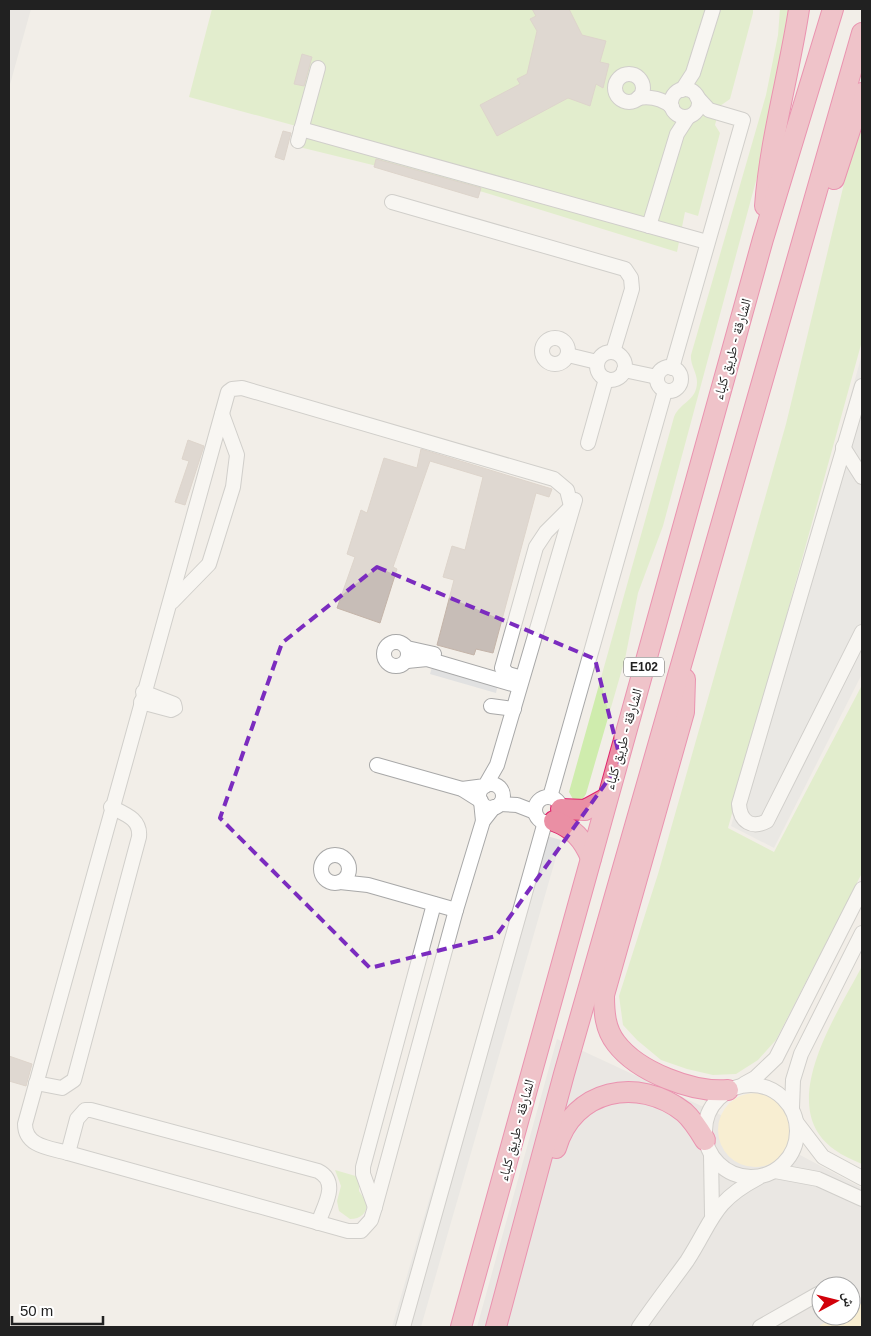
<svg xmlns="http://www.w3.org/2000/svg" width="871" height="1336" viewBox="0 0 871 1336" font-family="Helvetica,'Noto Naskh Arabic',sans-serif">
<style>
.residential{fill:#dfdede;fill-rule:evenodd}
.grass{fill:#cfecad}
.sand{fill:#ffedb8}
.parking{fill:#e1e1e1}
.building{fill:#c7bdb7;stroke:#c4b4a9}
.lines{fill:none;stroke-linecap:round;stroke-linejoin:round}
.minor-casing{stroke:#a8a8a8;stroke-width:16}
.highway-casing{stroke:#e0246d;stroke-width:22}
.minor{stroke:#fff;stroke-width:14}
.highway{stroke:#ea8fa4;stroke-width:20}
.marked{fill:none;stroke:#7b2cbf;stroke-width:4;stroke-dasharray:10 6;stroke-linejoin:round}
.labels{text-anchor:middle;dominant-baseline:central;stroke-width:4;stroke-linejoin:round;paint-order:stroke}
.shield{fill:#fff;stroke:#646464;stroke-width:1}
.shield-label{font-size:12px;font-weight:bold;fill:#212121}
.street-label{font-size:14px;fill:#212121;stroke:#fff}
</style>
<rect width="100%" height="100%" fill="#f2eee8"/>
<!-- residential -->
<g class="residential">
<path d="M9,9H31L9,88Z"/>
<path d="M557,1039L753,1130L862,1188V1327H477ZM821,1286H851V1316H821Z"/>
</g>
<!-- grass -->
<g class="grass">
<path d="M212,9H753V13L730,99L720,106L715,125L720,133L698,216L685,212L677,252L483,192L291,145L296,126L189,97Z"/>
<path d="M780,9H797L791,51L663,526L638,593L625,659L586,794L582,800L574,801L569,792L674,417C680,402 697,401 697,382C697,372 690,365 691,355L766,95L778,35Z"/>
<path d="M862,109V341L728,828L774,852L862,685V873L776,1040L758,1060L736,1074L713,1075L687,1069L661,1060L637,1040L623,1025L619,996L658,874L786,424Z"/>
<path d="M862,966V1164C853,1160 843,1156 835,1150C773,1107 838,1013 862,966Z"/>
<path d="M335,1170L359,1177V1191L367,1203C367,1213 361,1219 350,1219L339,1211L337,1201L341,1186Z"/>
</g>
<!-- sand -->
<g class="sand">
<circle cx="755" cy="1130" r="37"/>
<path d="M862,1303V1327H817L838,1316H851V1309Z"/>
</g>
<!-- parking -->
<g class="parking">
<path d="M862,354V674L774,848L731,826Z"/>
<path d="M434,660L499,679L496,693L430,674Z"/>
<path d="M536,833L561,840L421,1327H392Z"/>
</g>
<!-- building -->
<g class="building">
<path d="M532,9H569L582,35L606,41L600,62L609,64L603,88L596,84L590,106L568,98L497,136L480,105L520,84L517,79L527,74L537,31L530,19L536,16Z"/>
<path d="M302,54L312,57L304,86L294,84Z"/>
<path d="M283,131L291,133L284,160L275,157Z"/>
<path d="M376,159L481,188L478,198L374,167Z"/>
<path d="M188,440L204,446L185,505L175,502L189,461L182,459Z"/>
<path d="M421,449L552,489L549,497L536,493L493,653L476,649L474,655L437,645L454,580L443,577L452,546L465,550L483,477L430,461L393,567L397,569L380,623L337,608L355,557L347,554L361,510L367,513L384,458L417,468Z"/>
<path d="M9,1056L32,1064L26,1086L9,1081Z"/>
</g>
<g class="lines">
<defs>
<g id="minor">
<circle cx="629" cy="88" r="14"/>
<circle cx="685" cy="103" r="14"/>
<path d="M682,90L693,73L713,9"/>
<path d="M638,98C650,96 663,99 672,107"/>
<path d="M301,129L707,242"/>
<path d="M298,141L318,68"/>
<path d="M392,202L625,269L631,278L632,289L613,352"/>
<path d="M649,226L677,134L688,117"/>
<circle cx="555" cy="351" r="13"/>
<circle cx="611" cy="366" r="14"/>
<path d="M568,355L597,362"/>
<circle cx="669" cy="379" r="12"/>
<path d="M672,368L743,120L709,110L697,97"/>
<path d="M624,370L657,377"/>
<path d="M862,386L739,804C740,822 752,829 767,821L862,632"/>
<path d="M588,443L606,379"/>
<path d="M843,447L862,477"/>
<path d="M172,602L209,564L233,487L237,455L222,414"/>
<circle cx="396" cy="654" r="12"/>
<path d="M407,648L434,654"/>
<path d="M407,661L427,659L519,686"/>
<path d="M522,678L508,674L502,668L536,547L546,532L569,509"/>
<path d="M141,702L171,710L175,708L174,704L143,692"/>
<path d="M491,706L514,709"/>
<path d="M377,765L462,789L481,801L483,821"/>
<circle cx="491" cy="796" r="12"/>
<path d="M462,789L485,786L497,765L575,500"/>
<path d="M550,797L665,391"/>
<circle cx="548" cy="810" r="13"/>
<path d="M500,804L517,805L535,812"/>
<path d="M494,807L483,821L456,910L375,1207L371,1220L361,1231H348L68,1153C51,1148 25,1147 25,1124L228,392L232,389L242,388L554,479L567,490L571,506"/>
<circle cx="335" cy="869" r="14"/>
<path d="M340,882L368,885L456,910"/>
<path d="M36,1083L62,1088L74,1080L139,837C141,819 125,814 111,807"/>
<path d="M744,1084L755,1078L776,1058L862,889"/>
<circle cx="751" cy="1131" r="46"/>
<path d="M792,1108L793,1080L801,1054L862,933"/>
<path d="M797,1123L823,1157L862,1178"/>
<path d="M68,1153L77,1119L85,1110H91L318,1171C340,1182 324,1206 318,1223"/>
<path d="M711,1155L712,1215"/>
<path d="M775,1171L818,1179L862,1199"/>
<path d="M375,1207L363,1174V1167L434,904"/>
<path d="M403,1327L545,822"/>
<path d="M639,1327C654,1305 671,1283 687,1261C713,1221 712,1202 758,1178"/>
<path d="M760,1327L818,1294"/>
</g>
<g id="highway">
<path d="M834,179L862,93"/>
<path d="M765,206C770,139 789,75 799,9"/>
<path d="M685,679L684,712L604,995C604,1012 605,1029 616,1043C638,1072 693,1093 728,1090"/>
<path d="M561,809L585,810L607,798"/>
<path d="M554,821C573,828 583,839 591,858"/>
<path d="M556,1148C573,1089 638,1076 684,1112C693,1120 699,1130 705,1140"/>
<path d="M461,1327L763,239L833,9"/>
<path d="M496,1327L564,1074L862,33"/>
</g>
</defs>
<!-- minor casing -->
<use href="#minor" class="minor-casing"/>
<!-- highway casing -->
<use href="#highway" class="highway-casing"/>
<!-- minor -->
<use href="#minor" class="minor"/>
<!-- highway -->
<use href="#highway" class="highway"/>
</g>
<!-- marked area -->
<path d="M0 0H871V1336H0ZM377,567L595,659L621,762L496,936L370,968L220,818L282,643Z" fill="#f2eee8" fill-opacity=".55" fill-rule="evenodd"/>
<path class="marked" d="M377,567L595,659L621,762L496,936L370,968L220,818L282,643Z"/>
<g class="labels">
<!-- shield labels -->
<rect class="shield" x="624" y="657.5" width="40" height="19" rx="4"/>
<g class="shield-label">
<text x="644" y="667">E102</text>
</g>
<!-- street labels -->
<g class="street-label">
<text transform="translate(732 349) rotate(-74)">الشارقة - طريق كلباء</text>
<text transform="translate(623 739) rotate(-74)">الشارقة - طريق كلباء</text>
<text transform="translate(516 1130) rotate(-75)">الشارقة - طريق كلباء</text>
</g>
</g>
<!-- border -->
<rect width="871" height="1336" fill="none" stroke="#212121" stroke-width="20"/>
<!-- north arrow -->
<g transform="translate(836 1301) rotate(83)"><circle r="24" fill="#ffffff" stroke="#a6a6a6"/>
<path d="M0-4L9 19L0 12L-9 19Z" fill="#d2000a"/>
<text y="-8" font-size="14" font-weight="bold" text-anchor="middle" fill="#212121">ش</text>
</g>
<!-- scale -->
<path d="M12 1316v8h91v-8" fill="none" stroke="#212121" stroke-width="2.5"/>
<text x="20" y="1316" font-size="15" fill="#212121" stroke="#ffffff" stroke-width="4" paint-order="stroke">50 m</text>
</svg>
